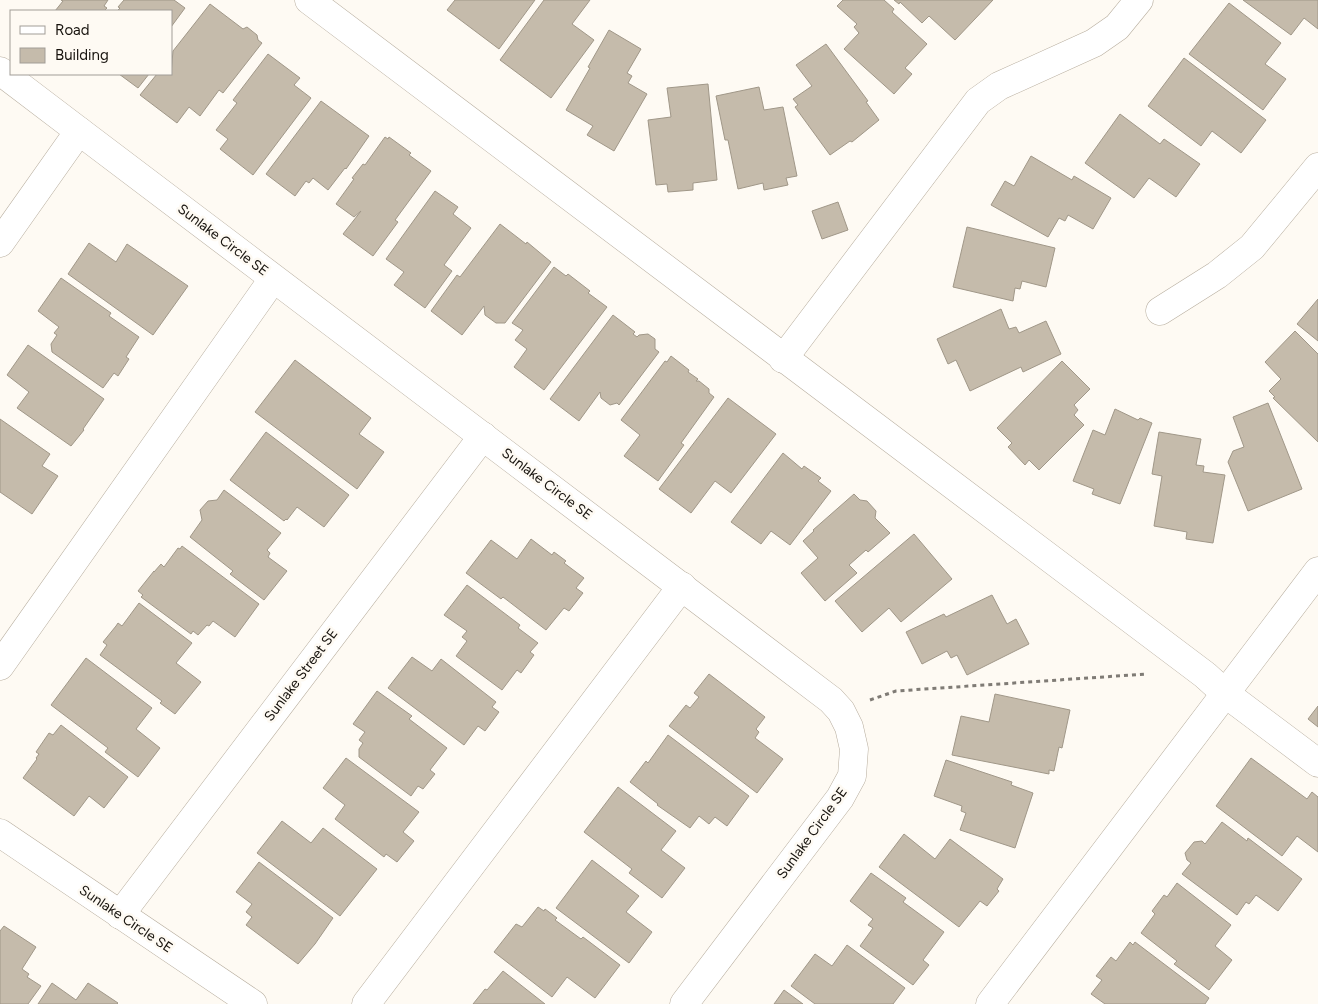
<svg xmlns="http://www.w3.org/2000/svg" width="1318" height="1004" viewBox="0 0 1318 1004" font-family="Figtree,sans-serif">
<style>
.building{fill:#c5bbab;stroke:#a09788}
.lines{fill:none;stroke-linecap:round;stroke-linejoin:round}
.minor-casing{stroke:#b7ad9e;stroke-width:29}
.path{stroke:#7f7b75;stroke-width:3;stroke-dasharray:4 4;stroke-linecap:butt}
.minor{stroke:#fff;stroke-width:28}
.labels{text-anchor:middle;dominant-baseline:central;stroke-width:5;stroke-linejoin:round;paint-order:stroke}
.street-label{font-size:14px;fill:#16120d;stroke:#fefaf3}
</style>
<rect width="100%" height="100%" fill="#fefaf3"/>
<!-- building -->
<g class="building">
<path d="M61,0H108L104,6L107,8L104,11H55L63,1Z"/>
<path d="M124,0H174L185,8L171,27V11H117L120,8L118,7Z"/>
<path d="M455,0H535L499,49L447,10Z"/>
<path d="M544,0H590L572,24L594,40L551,98L500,60Z"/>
<path d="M843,0H884L894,9L892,12L927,44L905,68L912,74L894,94L844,49L859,33L854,27L857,24L837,6Z"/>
<path d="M894,0H993L955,40L929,16L922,23L900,2L899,4Z"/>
<path d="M1243,0H1318V29L1304,18L1291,35Z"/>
<path d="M1229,3L1281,43L1265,64L1286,79L1263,110L1189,54Z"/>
<path d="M210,4L243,29L247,27L257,35L258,40L262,43L223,93L219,90L200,116L189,107L177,123L140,95L157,74H171L173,51Z"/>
<path d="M609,30L641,49L627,73L632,76L628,83L647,94L614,151L587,135L593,126L566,110L590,68L588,67Z"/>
<path d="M826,44L868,101L866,102L879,120L852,142L850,141L830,155L795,107L798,105L793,99L812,86L796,65Z"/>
<path d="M268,54L300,78L294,85L311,98L253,175L220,149L228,139L216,130L237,103L233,100Z"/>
<path d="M1184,58L1266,120L1241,153L1212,131L1201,146L1148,106Z"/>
<path d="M119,74H149L138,88Z"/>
<path d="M708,84L717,180L693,183V190L668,192L667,184L656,185L648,120L671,117L667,88Z"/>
<path d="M759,87L764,110L783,107L797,176L786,178L788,185L764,190L763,183L738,189L728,140H725L716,96Z"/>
<path d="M321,101L369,136L346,169L345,168L328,190L313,178L309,183L306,181L295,196L266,174Z"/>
<path d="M1120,114L1160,144L1164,139L1200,164L1176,197L1149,178L1134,198L1085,163Z"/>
<path d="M385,137L388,139L389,137L411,153L409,155L431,171L395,220L398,222L373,256L343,234L361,211L354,217L336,204L354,179L352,178L363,164L365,165Z"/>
<path d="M1031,156L1072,180L1074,176L1111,198L1093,229L1068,215L1065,221L1059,218L1048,237L991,205L1005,181L1014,186Z"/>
<path d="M435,191L458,207L453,214L471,228L444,265L452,271L425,308L394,285L404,272L386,259Z"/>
<path d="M838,202L848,230L822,239L812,211Z"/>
<path d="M500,224L526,244L527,242L551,262L505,323H496L485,315L484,306L462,335L431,311L457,275L460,277Z"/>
<path d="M967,227L1055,248L1046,287L1022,281L1020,289L1015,288L1013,301L953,287Z"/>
<path d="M89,243L116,262L127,244L188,286L153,335L68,274Z"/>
<path d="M554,267L566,276L568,274L590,291L588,293L607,307L544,390L514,367L527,349L515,340L523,330L512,323Z"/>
<path d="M61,278L111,313L109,316L139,337L126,357L129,359L118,376L114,373L103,388L52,352L51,344L57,335L54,333L59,327L38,311Z"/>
<path d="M1318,299V341L1297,324Z"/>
<path d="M1001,309L1009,329L1016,327L1019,333L1046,321L1061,354L1023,372L1021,367L970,391L956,360L948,364L937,339Z"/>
<path d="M613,315L635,332L633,334L637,337L639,335L648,334L655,339V349L659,352L619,405L617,403L610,405L601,398L600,392L579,421L550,399Z"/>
<path d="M1295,331L1318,354V442L1273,398L1275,397L1269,391L1281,379L1265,362Z"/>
<path d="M28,345L104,399L83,429L84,430L71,446L17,408L29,392L7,375Z"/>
<path d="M671,356L689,370L688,372L698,379L696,381H699L709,389V393L714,397L681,443L684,445L658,481L624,456L640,435L621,420L665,361L667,362Z"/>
<path d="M295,360L371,418L359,434L384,452L357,489L255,412Z"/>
<path d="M1062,361L1090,389L1074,405L1078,410L1074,415L1084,425L1039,470L1029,460L1025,465L1008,447L1012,443L997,428Z"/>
<path d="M728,398L776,434L731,493L715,481L691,513L659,489Z"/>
<path d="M1268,403L1302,489L1248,511L1228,462L1233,451L1244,447L1233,417Z"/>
<path d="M1115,409L1138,420L1140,418L1152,423L1120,504L1092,494L1094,489L1073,481L1093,430L1105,435Z"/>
<path d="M0,419L50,454L42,466L58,476L32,514L0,492Z"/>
<path d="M266,432L349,495L324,527L297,507L287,520L286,519L284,521L230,480Z"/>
<path d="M1159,432L1201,439L1196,465L1204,466L1203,472L1225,475L1213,543L1186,539L1187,532L1154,526L1162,476L1152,474Z"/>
<path d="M783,453L802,469L804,466L821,478L818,481L831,491L790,545L771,531L761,544L731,522Z"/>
<path d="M224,490L281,533L267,550L270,553L268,557L287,571L264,600L230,574L233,571L190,537L202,520L200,510L208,501L217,500Z"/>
<path d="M854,494L860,500L867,501L876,511L875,518L890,533L868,552L866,550L849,565L857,573L825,601L801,573L818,558L803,541L814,531L813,530Z"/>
<path d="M914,534L952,579L901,622L889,608L862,632L835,601Z"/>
<path d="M531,539L552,555L554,552L566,561L564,563L584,578L576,588L583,593L569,611L564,608L546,630L503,597L501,599L466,573L491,540L517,559Z"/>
<path d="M182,546L259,604L235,637L213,621L209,626L207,625L198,635L193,631L191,634L141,597L143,595L138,591L154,571V572L161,564L164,567L178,548L180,549Z"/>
<path d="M467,585L520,625L518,628L538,643L530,652L534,655L521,673L517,670L502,690L456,656L467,641L462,637L467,631L444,615Z"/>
<path d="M992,595L1007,624L1016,619L1029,644L967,675L957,655L951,658L947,651L922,664L906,632L944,614L946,617Z"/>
<path d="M139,603L192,643L176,663L201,682L175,714L160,703L162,701L100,655L107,645L103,642L116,626L118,623L122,626Z"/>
<path d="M412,657L432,671L441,659L496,702L492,707L499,712L485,731L478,726L464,745L388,688Z"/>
<path d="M86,658L152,708L136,729L160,748L138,777L105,752L108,748L51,705Z"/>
<path d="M709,674L765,717L756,729L759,732L755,738L783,759L757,793L669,726L686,705L690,708L699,697L694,693Z"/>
<path d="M377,691L412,716L409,719L447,748L430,770L435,774L423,789L418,786L411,796L359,757V749L363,743L359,740L365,732L353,724Z"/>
<path d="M995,694L1070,710L1062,748L1059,747L1054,771L1049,770V774L952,755L961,716L989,722Z"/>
<path d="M1318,706V727L1308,719Z"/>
<path d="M61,725L128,777L104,808L89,796L74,816L23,778L37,759L36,758L39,754L36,752L49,733L53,735Z"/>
<path d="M668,735L749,796L727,826L715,817L709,824L699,816L690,828L657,805L658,804L630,782L646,761L648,763Z"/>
<path d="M346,758L419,812L403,832L414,841L397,862L386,854L384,857L335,819L345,805L323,788Z"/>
<path d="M1251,758L1307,799L1312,792L1318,797V852L1297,836L1282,856L1216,806Z"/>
<path d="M946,760L1012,782L1011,785L1033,793L1015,848L960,830L966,813L961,811L962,806L934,796Z"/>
<path d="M618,787L676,831L661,850L685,868L662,898L629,873L632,869L584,832Z"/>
<path d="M282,821L311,843L323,828L377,869L340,916L257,853Z"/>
<path d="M1222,822L1247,841L1248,838L1302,879L1278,911L1256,895L1249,904L1246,902L1237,915L1182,874L1191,863L1187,860L1185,853L1194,842L1202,841L1205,844Z"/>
<path d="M904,834L935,859L950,839L1003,879L997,889L999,891L987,906L980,901L959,927L879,867Z"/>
<path d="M592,860L639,896L626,912L652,932L629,963L556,908Z"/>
<path d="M259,862L333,918L315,944L298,964L246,925L252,917L246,912L252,904L236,892Z"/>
<path d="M871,873L906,898L903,902L944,932L923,960L929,965L913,985L860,946L873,928L868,925L873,919L850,901Z"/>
<path d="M1177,883L1231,925L1215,946L1232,960L1209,990L1174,964L1177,961L1141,933L1155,914L1152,911L1164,895L1167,897Z"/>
<path d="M538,907L544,911L545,909L557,918L555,920L581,939L583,937L620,965L595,998L567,977L552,997L494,952L516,924L522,927Z"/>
<path d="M4,926L36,947L22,969L29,974L27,977L41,986L28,1004H0V931Z"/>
<path d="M1130,942L1133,945L1135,942L1209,998L1205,1004H1105L1091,994L1102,980L1096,976L1111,957L1116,961Z"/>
<path d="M847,945L905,988L893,1004H815L791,986L815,954L832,966Z"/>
<path d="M503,971L545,1004H473L485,989L487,990Z"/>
<path d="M52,983L76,1000L88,983L118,1003L117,1004H38Z"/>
<path d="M784,990L803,1004H774Z"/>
</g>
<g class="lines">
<defs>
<g id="minor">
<path d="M309,0L1205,675L1226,694L1318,763"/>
<path d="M0,71L79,131"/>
<path d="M0,243L79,131L831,700L841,711L849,727L854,749L852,776L840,798L684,1004"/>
<path d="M1160,311L1217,275L1252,247L1318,167"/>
<path d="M783,359L978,101L999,86L1094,43L1117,27L1139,0"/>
<path d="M0,666L273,279"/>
<path d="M0,833L253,1004"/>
<path d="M120,915L483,436"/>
<path d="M366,1004L682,586"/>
<path d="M990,1004L1318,571"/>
</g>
</defs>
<!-- minor casing -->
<use href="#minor" class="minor-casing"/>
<!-- path -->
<path class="path" d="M870,700L896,691L1147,674"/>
<!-- minor -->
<use href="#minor" class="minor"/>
</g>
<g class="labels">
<!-- street labels -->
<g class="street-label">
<text transform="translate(223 240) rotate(37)">Sunlake Circle SE</text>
<text transform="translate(547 484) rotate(37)">Sunlake Circle SE</text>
<text transform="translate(301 675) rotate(-53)">Sunlake Street SE</text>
<text transform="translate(812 833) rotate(-54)">Sunlake Circle SE</text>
<text transform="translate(126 919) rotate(34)">Sunlake Circle SE</text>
</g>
</g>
<!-- legend -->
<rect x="10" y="10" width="162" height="65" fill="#fefaf3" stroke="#a19d97"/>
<rect x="20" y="26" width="25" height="8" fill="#ffffff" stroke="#a19d97"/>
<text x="55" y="35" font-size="15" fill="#16120d">Road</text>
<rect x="20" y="48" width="25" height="15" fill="#c5bbab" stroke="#a19d97"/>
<text x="55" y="60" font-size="15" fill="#16120d">Building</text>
</svg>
